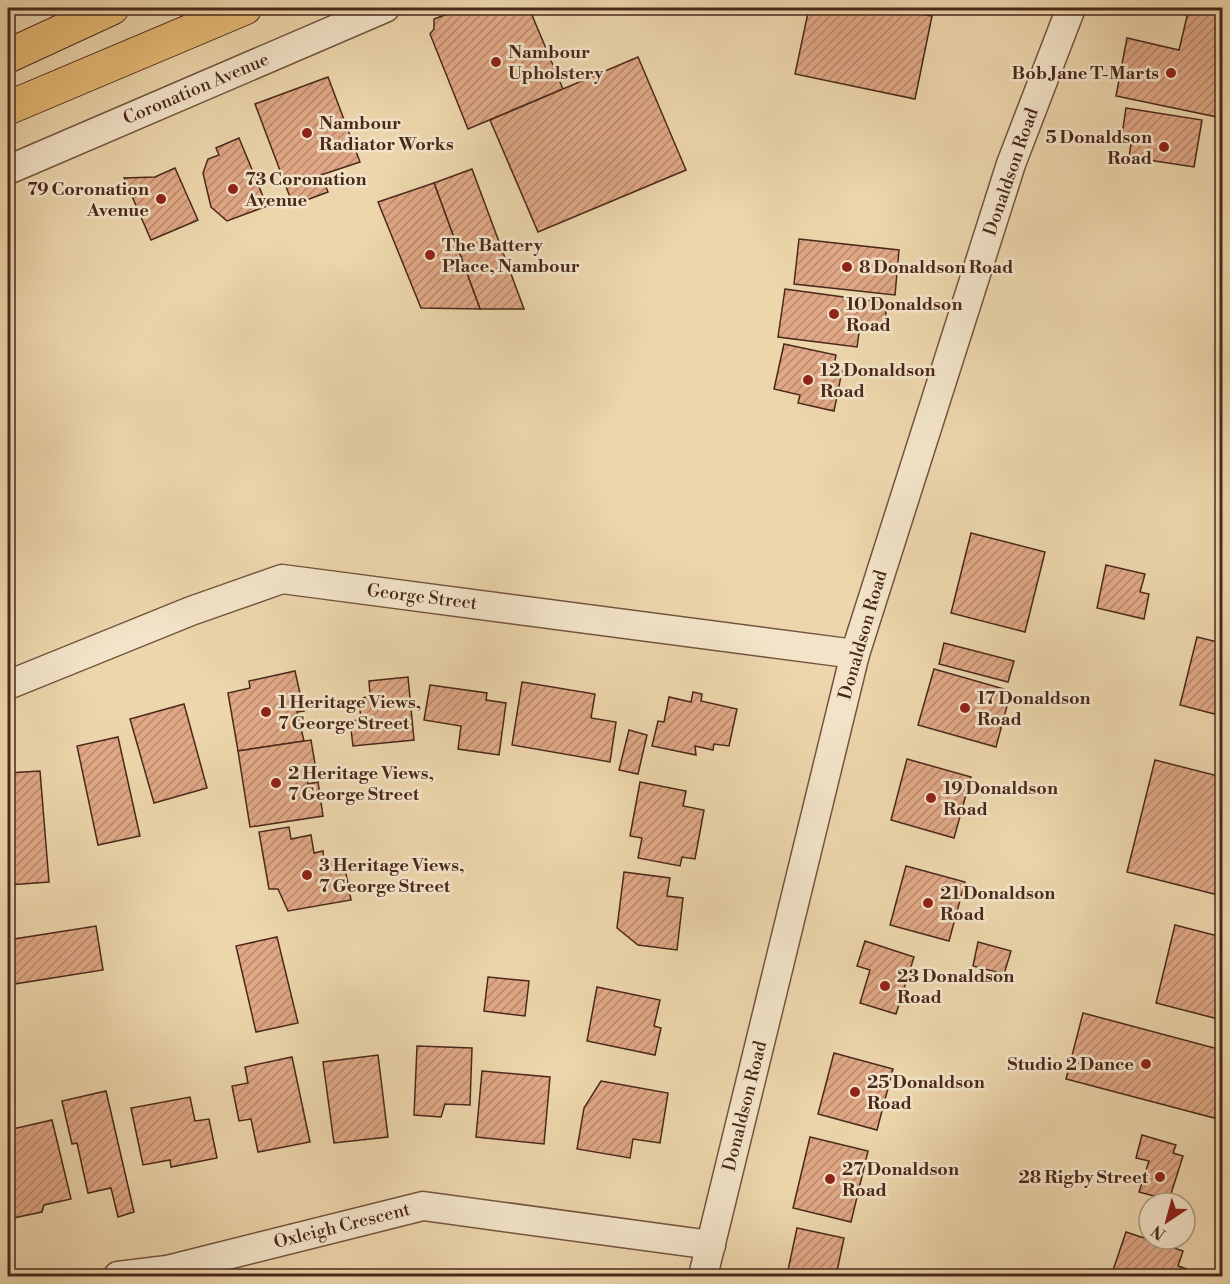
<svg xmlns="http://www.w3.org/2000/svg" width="1230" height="1284" viewBox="0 0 1230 1284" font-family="'Libre Bodoni',serif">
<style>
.building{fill:url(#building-hatch);stroke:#4a281b;stroke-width:1.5}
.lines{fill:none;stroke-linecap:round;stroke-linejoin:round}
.minor-casing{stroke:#73543f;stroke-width:31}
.primary-casing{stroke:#4a281b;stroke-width:35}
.minor{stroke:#f3e4c9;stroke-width:28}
.primary{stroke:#e6bb76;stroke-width:33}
.poi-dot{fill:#8f2418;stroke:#f3e4c9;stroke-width:2}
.labels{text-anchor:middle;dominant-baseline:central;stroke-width:5;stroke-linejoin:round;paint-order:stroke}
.poi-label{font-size:18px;font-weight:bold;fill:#4a281b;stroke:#f3e4c9;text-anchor:start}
.street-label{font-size:18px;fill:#4a281b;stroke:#f3e4c9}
</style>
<defs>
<pattern id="building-hatch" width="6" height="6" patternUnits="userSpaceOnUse" patternTransform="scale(1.5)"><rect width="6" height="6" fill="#e0a886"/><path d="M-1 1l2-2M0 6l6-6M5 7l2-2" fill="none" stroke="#b8896d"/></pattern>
</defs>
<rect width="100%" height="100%" fill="#edd6ac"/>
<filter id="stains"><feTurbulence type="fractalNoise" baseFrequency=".00333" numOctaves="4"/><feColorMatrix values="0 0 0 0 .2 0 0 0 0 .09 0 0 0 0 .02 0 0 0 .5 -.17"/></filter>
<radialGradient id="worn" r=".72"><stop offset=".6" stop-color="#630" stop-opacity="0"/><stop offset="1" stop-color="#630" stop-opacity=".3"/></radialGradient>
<!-- building -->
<g class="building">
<path d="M463,8H529L563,89L468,129L430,34L434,29V19Z"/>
<path d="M809,8H890L932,16L915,99L795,74Z"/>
<path d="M1189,8L1222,10V118L1116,96L1127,38L1179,50Z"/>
<path d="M638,57L686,170L538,232L490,120Z"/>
<path d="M328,77L360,162L321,175L328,192L293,205L255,104Z"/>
<path d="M1126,108L1202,120L1194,167L1129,157L1132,137L1122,135Z"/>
<path d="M239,138L267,206L227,221L211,207L203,173L208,159L219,155L216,148Z"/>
<path d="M175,168L198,220L151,240L124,178L155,177Z"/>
<path d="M472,169L524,309H480L434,183Z"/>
<path d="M434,183L480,309L421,308L378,202Z"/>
<path d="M799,239L899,250L895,295L794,284Z"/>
<path d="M785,289L887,303L884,329L860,326L857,347L778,337Z"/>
<path d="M784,344L836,355L833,370L842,371L834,411L798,403L800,395L774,389Z"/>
<path d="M971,533L1045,552L1025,632L951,613Z"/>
<path d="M1106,565L1145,574L1140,592L1149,594L1144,619L1097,608Z"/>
<path d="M1197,637L1222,643V716L1180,705Z"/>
<path d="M944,643L1014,661L1008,682L939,664Z"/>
<path d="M934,669L1011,691L996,747L918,725Z"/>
<path d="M295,671L304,711L297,712L304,741L238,751L228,693L250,688L249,681Z"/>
<path d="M408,677L414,740L353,746L350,721L361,720L359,700L370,695L369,681Z"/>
<path d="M522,682L595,694L591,718L616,722L610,762L512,745Z"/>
<path d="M430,685L487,693L486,700L506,703L499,755L458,749L461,726L424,720Z"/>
<path d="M693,692L702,694L701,701L737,709L729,746L714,744L713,750L695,746L696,755L652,746L658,721L664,722L669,697L691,702Z"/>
<path d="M184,704L207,788L154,803L130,719Z"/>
<path d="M629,730L647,735L638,774L619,770Z"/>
<path d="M118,737L140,836L98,845L77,746Z"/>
<path d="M311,740L315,764L306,765L308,784L318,782L323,816L250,827L238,751Z"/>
<path d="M907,759L971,777L954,838L891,820Z"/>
<path d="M1155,760L1222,777V896L1127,872Z"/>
<path d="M40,771L49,882L8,885V773Z"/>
<path d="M640,782L686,791L683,806L704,810L695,859L682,857L680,866L638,858L642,838L630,836Z"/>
<path d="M289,827L291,839L311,835L314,853L323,851L324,861L343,858L351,900L288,911L278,889H269L259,832Z"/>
<path d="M906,866L965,882L949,941L890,925Z"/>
<path d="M624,872L670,878L667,896L683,898L677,950L638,945L617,928Z"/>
<path d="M1175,925L1222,937V1020L1156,1003Z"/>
<path d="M96,926L103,970L8,985V940Z"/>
<path d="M277,937L298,1023L256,1032L236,946Z"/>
<path d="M865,941L914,957L896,1014L860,1003L870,970L857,966Z"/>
<path d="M978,942L1011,951L1004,974L973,966Z"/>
<path d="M488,977L529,981L525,1016L484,1011Z"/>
<path d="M597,987L660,1000L654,1026L661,1028L655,1055L587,1041Z"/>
<path d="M1083,1013L1222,1050V1100L1218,1119L1066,1079Z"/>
<path d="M417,1046L472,1048L470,1105L445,1104L441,1117L414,1115Z"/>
<path d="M834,1053L893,1069L877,1130L818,1114Z"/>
<path d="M378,1055L388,1137L334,1143L323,1062Z"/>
<path d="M292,1057L310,1142L258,1152L251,1119L239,1121L232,1086L248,1083L245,1067Z"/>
<path d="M482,1071L550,1077L544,1144L476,1137Z"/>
<path d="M601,1081L668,1093L660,1143L633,1139L630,1158L577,1149L584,1108Z"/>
<path d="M106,1091L134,1212L118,1217L111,1188L88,1193L77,1143L72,1144L62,1101Z"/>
<path d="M190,1097L195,1121L209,1119L217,1158L171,1167L170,1160L143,1165L131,1108Z"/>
<path d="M52,1120L71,1199L44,1205L42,1212L8,1219V1130Z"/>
<path d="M1142,1135L1176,1145L1173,1153L1183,1156L1169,1200L1139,1192L1149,1161L1136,1158Z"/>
<path d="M810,1137L868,1151L851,1222L793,1208Z"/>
<path d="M797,1228L844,1238L836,1276H782L787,1275Z"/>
<path d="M1126,1232L1183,1251L1178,1266L1187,1269L1184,1276H1111Z"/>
</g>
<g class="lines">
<defs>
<g id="minor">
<path d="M8,170L385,8"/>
<path d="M8,685L191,611L282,579L855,654"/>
<path d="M118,1276L167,1270L423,1206L711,1245"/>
<path d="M703,1276L855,654L1011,164L1071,8"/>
</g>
<g id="primary">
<path d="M8,56L112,8"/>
<path d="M8,108L245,8"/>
</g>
</defs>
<!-- minor casing -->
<use href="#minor" class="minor-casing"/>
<!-- primary casing -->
<use href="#primary" class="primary-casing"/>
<!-- minor -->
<use href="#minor" class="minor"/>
<!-- primary -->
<use href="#primary" class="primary"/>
</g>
<!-- markers -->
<g class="poi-dot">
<circle cx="496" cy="62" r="6"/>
<circle cx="1171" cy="73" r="6"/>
<circle cx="307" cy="133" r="6"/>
<circle cx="1164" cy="147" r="6"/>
<circle cx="233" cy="189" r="6"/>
<circle cx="161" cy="199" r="6"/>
<circle cx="430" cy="255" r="6"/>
<circle cx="847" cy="267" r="6"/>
<circle cx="834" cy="314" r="6"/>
<circle cx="808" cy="380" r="6"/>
<circle cx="965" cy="708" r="6"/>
<circle cx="266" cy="712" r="6"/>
<circle cx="276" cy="783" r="6"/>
<circle cx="931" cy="798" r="6"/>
<circle cx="307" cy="875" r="6"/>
<circle cx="928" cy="903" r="6"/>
<circle cx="885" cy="986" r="6"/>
<circle cx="1146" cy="1064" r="6"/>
<circle cx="855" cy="1092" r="6"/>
<circle cx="1160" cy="1177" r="6"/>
<circle cx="830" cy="1179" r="6"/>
</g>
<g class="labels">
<!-- poi labels -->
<g class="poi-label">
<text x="508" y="52">Nambour<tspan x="508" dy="21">Upholstery</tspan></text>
<text x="1159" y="73" text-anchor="end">Bob Jane T-Marts</text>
<text x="319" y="123">Nambour<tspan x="319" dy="21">Radiator Works</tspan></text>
<text x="1152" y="137" text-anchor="end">5 Donaldson<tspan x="1152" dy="21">Road</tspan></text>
<text x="245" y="179">73 Coronation<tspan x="245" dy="21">Avenue</tspan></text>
<text x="149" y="189" text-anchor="end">79 Coronation<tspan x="149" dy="21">Avenue</tspan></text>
<text x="442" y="245">The Battery<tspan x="442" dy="21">Place, Nambour</tspan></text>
<text x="859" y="267">8 Donaldson Road</text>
<text x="846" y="304">10 Donaldson<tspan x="846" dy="21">Road</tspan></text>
<text x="820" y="370">12 Donaldson<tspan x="820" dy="21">Road</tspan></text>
<text x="977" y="698">17 Donaldson<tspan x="977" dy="21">Road</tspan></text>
<text x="278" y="702">1 Heritage Views,<tspan x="278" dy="21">7 George Street</tspan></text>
<text x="288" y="773">2 Heritage Views,<tspan x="288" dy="21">7 George Street</tspan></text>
<text x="943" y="788">19 Donaldson<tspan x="943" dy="21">Road</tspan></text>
<text x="319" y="865">3 Heritage Views,<tspan x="319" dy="21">7 George Street</tspan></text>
<text x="940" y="893">21 Donaldson<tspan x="940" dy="21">Road</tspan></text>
<text x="897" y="976">23 Donaldson<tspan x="897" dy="21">Road</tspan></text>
<text x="1134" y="1064" text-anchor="end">Studio 2 Dance</text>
<text x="867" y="1082">25 Donaldson<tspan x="867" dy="21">Road</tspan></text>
<text x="842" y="1169">27 Donaldson<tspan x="842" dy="21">Road</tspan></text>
<text x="1148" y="1177" text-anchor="end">28 Rigby Street</text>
</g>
<!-- street labels -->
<g class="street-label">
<text transform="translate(196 89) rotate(-23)">Coronation Avenue</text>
<text transform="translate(1011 172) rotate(-71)">Donaldson Road</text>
<text transform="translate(422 597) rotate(7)">George Street</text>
<text transform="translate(863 635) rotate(-74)">Donaldson Road</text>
<text transform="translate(745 1106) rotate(-76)">Donaldson Road</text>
<text transform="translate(342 1226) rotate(-14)">Oxleigh Crescent</text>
</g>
</g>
<!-- margin -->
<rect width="1230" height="1284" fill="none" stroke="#edd6ac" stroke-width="30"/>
<rect x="9" y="9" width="1212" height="1266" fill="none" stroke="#4a281b" stroke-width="3"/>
<rect x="15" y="15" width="1200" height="1254" fill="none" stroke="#4a281b" stroke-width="1.5"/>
<!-- north arrow -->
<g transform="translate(1167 1221) rotate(216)"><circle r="28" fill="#f3e4c9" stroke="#af9983" stroke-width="1.5"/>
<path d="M0-4.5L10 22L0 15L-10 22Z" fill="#8f2418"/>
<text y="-9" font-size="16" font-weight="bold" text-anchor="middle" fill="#4a281b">N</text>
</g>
<rect width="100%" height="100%" filter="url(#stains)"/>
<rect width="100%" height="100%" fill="url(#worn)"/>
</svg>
